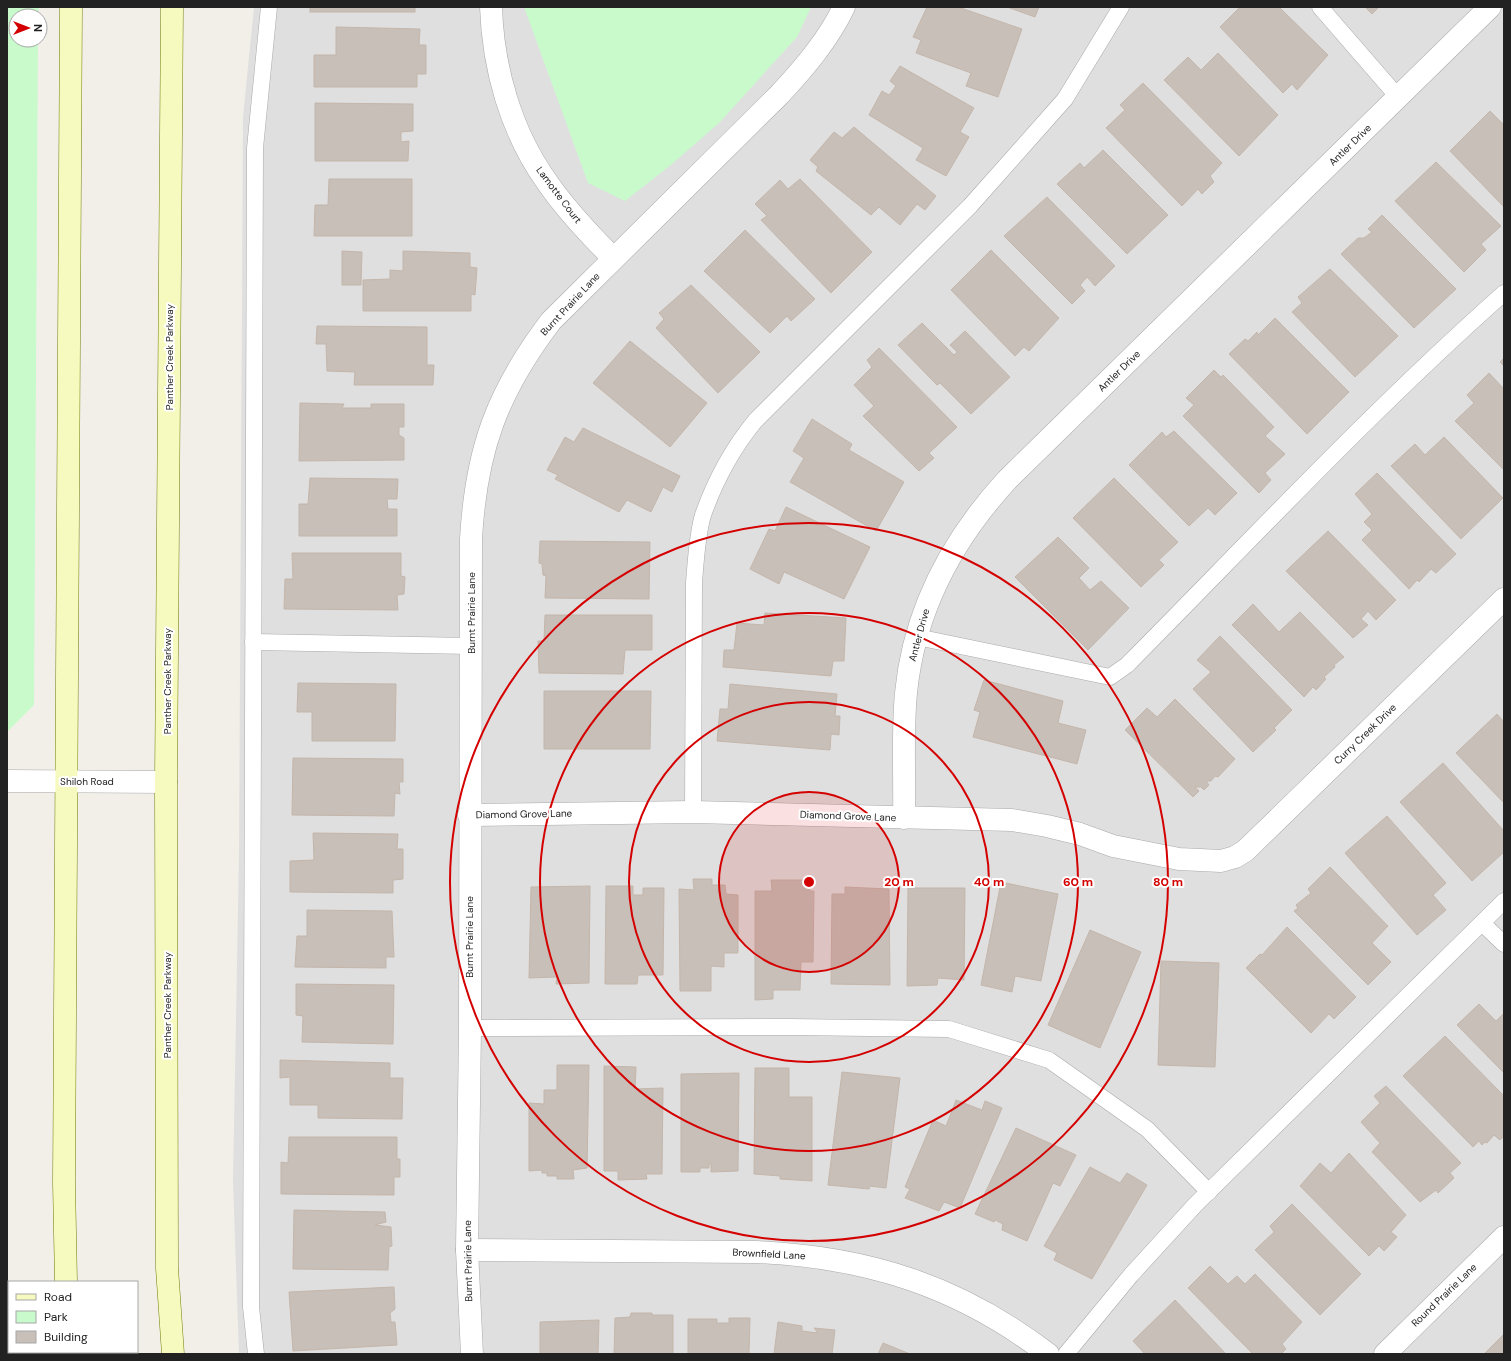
<svg xmlns="http://www.w3.org/2000/svg" width="1511" height="1361" viewBox="0 0 1511 1361" font-family="'DM Sans',sans-serif">
<style>
.residential{fill:#e0dfdf}
.park{fill:#c8facc}
.building{fill:#c7bfb8;stroke:#c4b6ab}
.lines{fill:none;stroke-linecap:round;stroke-linejoin:round}
.lane-casing{stroke:#a9a9a9;stroke-width:17}
.street-casing{stroke:#a9a9a9;stroke-width:23}
.secondary-casing{stroke:#707d05;stroke-width:23}
.lane{stroke:#fff;stroke-width:16}
.street{stroke:#fff;stroke-width:22}
.secondary{stroke:#f7fabf;stroke-width:22}
.ring{fill:none;stroke:#d40000;stroke-width:2}
.labels{text-anchor:middle;dominant-baseline:central;stroke-width:4;stroke-linejoin:round;paint-order:stroke}
.street-label{font-size:10px;fill:#222;stroke:#fff}
.centre{fill:#d40000;stroke:#fff;stroke-width:2}
.ring-label{font-size:12px;text-anchor:middle;font-weight:bold;fill:#d40000;stroke:#fff;stroke-width:4;stroke-linejoin:round;paint-order:stroke}
</style>
<rect width="100%" height="100%" fill="#f2efe9"/>
<!-- residential -->
<path class="residential" d="M254,7H1504V1354H239L233,1181L239,856L243,117Z"/>
<!-- park -->
<g class="park">
<path d="M7,7H39L38,16H16V40H38L34,705L7,732Z"/>
<path d="M524,7H811L797,37L719,123L672,164L625,201L588,183Z"/>
</g>
<!-- building -->
<g class="building">
<rect x="310" y="7" width="105" height="5"/>
<path d="M927,7H958L1022,29L998,97L966,86L971,73L916,53L921,40L913,37Z"/>
<path d="M1007,7H1039L1035,17Z"/>
<path d="M1240,7H1279L1328,55L1297,90L1292,84L1283,93L1220,27Z"/>
<path d="M1365,7H1379L1372,14Z"/>
<path d="M336,27L420,29L419,45H426V74H417V87H314V55H336Z"/>
<path d="M1218,53L1278,115L1239,156L1164,80L1188,57L1201,70Z"/>
<path d="M900,66L974,108L960,132L969,137L946,176L916,160L923,148L869,115L882,91L889,95L896,86L890,81Z"/>
<path d="M1143,83L1222,163L1210,176L1214,182L1202,194L1198,189L1182,206L1106,128L1125,110L1120,105Z"/>
<path d="M315,103L413,104V131L401,132V142L409,141L408,161H315Z"/>
<path d="M1490,111L1504,125V207L1450,151Z"/>
<path d="M854,127L936,196L925,210L917,204L900,225L879,207L871,215L816,171L818,167L810,160L834,132L842,138Z"/>
<path d="M1103,150L1168,215L1127,254L1057,184L1080,163L1084,168Z"/>
<path d="M1436,162L1501,226L1481,244L1486,250L1464,272L1395,201Z"/>
<path d="M329,179H412V236H314L315,205H328Z"/>
<path d="M800,179L872,252L831,293L761,220L767,216L755,204L780,180L788,189Z"/>
<path d="M1047,197L1115,266L1095,286L1087,277L1080,285L1085,291L1072,304L1004,236Z"/>
<path d="M1382,215L1456,289L1414,328L1341,254L1358,238H1364L1372,232L1368,229Z"/>
<path d="M745,230L815,299L791,321L787,316L770,333L704,271Z"/>
<path d="M991,250L1059,318L1029,351L1024,347L1015,356L951,290Z"/>
<path d="M342,251L362,252L361,285H342Z"/>
<path d="M403,251L470,253V267L477,268L475,295L471,294V311H363V280L390,279V270L403,271Z"/>
<path d="M1330,269L1398,336L1355,377L1292,312L1302,303L1298,297Z"/>
<path d="M691,285L760,352L718,393L656,328L664,319L659,313Z"/>
<path d="M1275,318L1349,392L1307,434L1229,354L1245,339L1248,341L1257,332L1258,335Z"/>
<path d="M922,323L954,355L957,352L950,345L965,331L1010,377L971,414L940,383L937,385L898,345Z"/>
<path d="M317,326L427,327V365H434L433,385H354L355,372L327,371L326,344H316Z"/>
<path d="M630,341L707,403L670,447L593,383Z"/>
<path d="M879,348L957,427L929,453L934,458L919,471L863,416L874,406L854,385L872,367L867,360Z"/>
<path d="M1504,358V366L1500,362Z"/>
<path d="M1214,370L1221,377L1223,375L1274,427L1265,436L1285,454L1265,473L1271,480L1259,493L1183,416L1194,405L1186,398Z"/>
<path d="M1489,373L1504,389V470L1455,421L1474,403L1467,395Z"/>
<path d="M300,403L344,404L342,408H371V404H404V427H399V435L404,438V460L299,461Z"/>
<path d="M812,419L852,444L849,450L904,482L876,531L790,482L804,458L793,451Z"/>
<path d="M583,428L680,476L672,492L663,487L651,512L627,500L619,512L555,479L558,475L547,470L565,437L574,442Z"/>
<path d="M1174,431L1237,493L1215,515L1208,508L1189,526L1129,465L1162,432L1166,437Z"/>
<path d="M1444,437L1503,498L1461,539L1391,466L1415,444L1425,455Z"/>
<path d="M1377,473L1456,554L1436,573L1431,569L1419,582L1417,580L1409,589L1362,540L1372,530L1364,522L1372,514L1355,494Z"/>
<path d="M310,478L398,479L397,499H387L388,509H397V536H299V504H308Z"/>
<path d="M1114,478L1178,542L1159,560L1164,565L1141,587L1073,518Z"/>
<path d="M786,507L870,547L844,599L784,572L779,584L750,569L769,529L775,531Z"/>
<path d="M1328,531L1396,600L1376,620L1368,611L1361,619L1368,625L1353,638L1286,571Z"/>
<path d="M1058,537L1089,568L1079,578L1090,590L1101,581L1129,608L1088,650L1015,577Z"/>
<path d="M540,541L650,542L649,599L545,598L546,576L543,575L542,564L539,563Z"/>
<path d="M292,553H401V576L405,577L404,594L397,595L398,610L284,609L285,579H293Z"/>
<path d="M1253,604L1279,632L1300,612L1344,657L1334,665L1335,667L1324,677L1326,679L1316,690L1313,687L1304,697L1232,625Z"/>
<path d="M765,613L846,618L844,661H833L831,676L723,667L724,650H734L737,623L764,625Z"/>
<path d="M545,615H652V650H625L623,674L539,673L538,641H544Z"/>
<path d="M1220,636L1292,710L1274,728L1276,730L1253,752L1193,689L1211,672L1197,660Z"/>
<path d="M984,680L1063,701L1058,723L1086,730L1077,764L973,737L980,712L974,710Z"/>
<path d="M298,683L396,684L395,741H312V712H297Z"/>
<path d="M730,684L837,694L835,716H840L839,735L831,734L830,750L717,741L720,709H728Z"/>
<path d="M544,691H651L650,749H544Z"/>
<path d="M1175,699L1235,759L1218,777L1215,776L1211,781H1206L1209,785L1204,790L1201,787H1195L1199,791L1193,797L1125,730L1147,708L1157,717Z"/>
<path d="M1497,714L1504,722V803L1456,753Z"/>
<path d="M293,758L403,759V782H399L400,794L395,793L394,816L292,815Z"/>
<path d="M1443,763L1504,831V852L1472,881L1400,802Z"/>
<path d="M1387,816L1446,883L1433,895L1446,910L1417,935L1345,853Z"/>
<path d="M313,833L398,834L397,849H403V879L393,880V893L290,892V861L314,860Z"/>
<path d="M1330,867L1388,926L1372,943L1391,962L1368,985L1294,911L1298,908L1296,905L1311,893L1308,889Z"/>
<path d="M693,879H712V885H725L726,894L738,895V953H724V967L711,966V991H680L679,889L694,890Z"/>
<path d="M771,880H810V891H814L813,962H801L800,990H773V999L755,1000V891H772Z"/>
<path d="M1001,882L1058,894L1041,981L1015,976L1012,992L981,985Z"/>
<path d="M590,886L589,983L556,984L557,977L529,978L531,887Z"/>
<path d="M606,886H633V895H643V888H664L663,975H638L637,984H605Z"/>
<path d="M845,887L889,889L890,985L831,984L832,894H845Z"/>
<path d="M908,888H965L964,980L938,978L937,985L907,986Z"/>
<path d="M307,910L392,911L394,957H386V968L295,967L297,936H307Z"/>
<path d="M1287,927L1356,997L1334,1019L1329,1014L1311,1033L1246,968L1260,954L1262,955Z"/>
<path d="M1090,930L1141,952L1100,1048L1048,1025Z"/>
<path d="M1161,961L1219,963L1215,1067L1158,1065Z"/>
<path d="M296,984L394,985L393,1044L302,1042L303,1016L296,1015Z"/>
<path d="M1479,1004L1496,1021L1504,1013V1073L1457,1025Z"/>
<path d="M1445,1036L1504,1096V1136L1500,1140L1494,1135L1487,1143L1485,1142L1482,1145L1479,1141L1473,1147L1403,1076Z"/>
<path d="M280,1060L390,1063V1078H403L402,1119L318,1118V1105H290V1077L280,1078Z"/>
<path d="M557,1065H589L587,1168L573,1170L574,1179H557V1176H547V1173H542V1170L529,1171V1103L544,1104V1090H557Z"/>
<path d="M604,1066L636,1067L635,1089L663,1088L662,1174H646L647,1179L618,1180V1171H604Z"/>
<path d="M755,1068H789V1097H812V1181L780,1179V1176L754,1174Z"/>
<path d="M842,1072L900,1078L886,1188L870,1186L869,1189L828,1185Z"/>
<path d="M739,1073L738,1171L711,1172V1164H709V1168H700V1172H681V1074Z"/>
<path d="M1386,1086L1461,1163L1450,1173L1454,1178L1438,1193L1436,1190L1420,1202L1372,1152L1380,1143L1361,1122L1380,1103L1374,1096Z"/>
<path d="M956,1100L982,1110L985,1101L1002,1108L960,1208L944,1202L939,1211L905,1198L910,1189L905,1187L933,1120L946,1126Z"/>
<path d="M1016,1128L1076,1155L1060,1186L1053,1183L1027,1241L1002,1230L1003,1224L995,1220L994,1222L975,1214Z"/>
<path d="M289,1137H397V1159H400V1177H394V1195L281,1194V1162L288,1163Z"/>
<path d="M1349,1153L1406,1215L1391,1232L1397,1237L1384,1251L1379,1246L1369,1256L1300,1186L1320,1163L1331,1173Z"/>
<path d="M1090,1167L1120,1183L1127,1173L1147,1185L1092,1279L1054,1260L1057,1253L1044,1246Z"/>
<path d="M1292,1204L1361,1274L1320,1315L1255,1250L1274,1232L1270,1226Z"/>
<path d="M294,1210L385,1212L386,1222L375,1225L391,1227L392,1246L389,1247L388,1270L293,1269Z"/>
<path d="M1210,1266L1228,1284L1237,1276L1245,1284L1255,1274L1302,1322L1282,1344L1286,1349L1281,1354H1253L1188,1288Z"/>
<path d="M394,1287L395,1309L390,1313L391,1322H395L397,1345L293,1351L289,1292Z"/>
<path d="M1175,1300L1226,1354H1145L1133,1341Z"/>
<path d="M631,1313H652V1315H673V1354H614L615,1318L630,1317Z"/>
<path d="M729,1318H750L749,1354H688V1319H717V1323H729Z"/>
<path d="M599,1320L598,1354H540V1322Z"/>
<path d="M778,1322L802,1326V1331L818,1333L814,1328L835,1330L832,1354H774Z"/>
<path d="M1504,1334V1354H1484Z"/>
<path d="M883,1343L910,1354H878Z"/>
</g>
<g class="lines">
<defs>
<g id="lane">
<path d="M1320,7L1398,97"/>
<path d="M917,637L1110,677L1127,665C1251,540 1372,410 1504,293"/>
<path d="M253,642L471,646"/>
<path d="M693,812L694,582C696,560 697,535 703,515C715,481 733,448 755,421L970,206L1065,99L1121,7"/>
<path d="M1482,923L1504,944"/>
<path d="M470,1028L790,1027L949,1029L1049,1060L1147,1129L1209,1192"/>
<path d="M256,1354L251,1307L255,148L269,7"/>
<path d="M1066,1354L1131,1275L1195,1205L1504,901"/>
</g>
<g id="street">
<path d="M491,7C493,68 511,132 547,182C566,210 589,234 613,258"/>
<path d="M7,781L166,782"/>
<path d="M469,815L693,812L1012,820L1047,826L1080,834L1113,846L1179,859L1221,861L1235,857L1245,851L1504,599"/>
<path d="M904,818C905,776 902,734 906,693C914,611 952,540 1007,480L1490,7"/>
<path d="M467,1250L756,1252C868,1257 959,1286 1048,1354"/>
<path d="M472,1354L467,1250L470,1028L471,539C476,450 497,392 551,321L780,94C805,67 828,40 844,7"/>
<path d="M1385,1354L1504,1237"/>
</g>
<g id="secondary">
<path d="M172,7L166,782L167,1268L173,1354"/>
<path d="M66,1282L64,1183L71,7"/>
<path d="M69,1352V1354"/>
</g>
</defs>
<!-- lane casing -->
<use href="#lane" class="lane-casing"/>
<!-- street casing -->
<use href="#street" class="street-casing"/>
<!-- secondary casing -->
<use href="#secondary" class="secondary-casing"/>
<!-- lane -->
<use href="#lane" class="lane"/>
<!-- street -->
<use href="#street" class="street"/>
<!-- secondary -->
<use href="#secondary" class="secondary"/>
</g>
<!-- distance rings -->
<circle cx="809" cy="882" r="90" fill="#d40000" fill-opacity=".12"/>
<g class="ring">
<circle cx="809" cy="882" r="90"/>
<circle cx="809" cy="882" r="180"/>
<circle cx="809" cy="882" r="269"/>
<circle cx="809" cy="882" r="359"/>
</g>
<g class="labels">
<!-- street labels -->
<g class="street-label">
<text transform="translate(1350 145) rotate(-44)">Antler Drive</text>
<text transform="translate(559 195) rotate(53)">Lamotte Court</text>
<text transform="translate(570 304) rotate(-47)">Burnt Prairie Lane</text>
<text transform="translate(169 357) rotate(-90)">Panther Creek Parkway</text>
<text transform="translate(1119 371) rotate(-44)">Antler Drive</text>
<text transform="translate(471 613) rotate(-90)">Burnt Prairie Lane</text>
<text transform="translate(919 635) rotate(-75)">Antler Drive</text>
<text transform="translate(167 681) rotate(-90)">Panther Creek Parkway</text>
<text transform="translate(1365 734) rotate(-44)">Curry Creek Drive</text>
<text x="87" y="781">Shiloh Road</text>
<text transform="translate(524 814) rotate(-1)">Diamond Grove Lane</text>
<text transform="translate(848 816) rotate(2)">Diamond Grove Lane</text>
<text transform="translate(469 937) rotate(-90)">Burnt Prairie Lane</text>
<text transform="translate(167 1005) rotate(-90)">Panther Creek Parkway</text>
<text transform="translate(769 1254) rotate(3)">Brownfield Lane</text>
<text transform="translate(468 1261) rotate(-91)">Burnt Prairie Lane</text>
<text transform="translate(1444 1295) rotate(-44)">Round Prairie Lane</text>
</g>
</g>
<circle cx="809" cy="882" r="6" class="centre"/>
<g class="ring-label">
<text x="899" y="886">20 m</text>
<text x="989" y="886">40 m</text>
<text x="1078" y="886">60 m</text>
<text x="1168" y="886">80 m</text>
</g>
<!-- border -->
<rect width="1511" height="1361" fill="none" stroke="#222222" stroke-width="16"/>
<!-- legend -->
<rect x="8" y="1281" width="130" height="72" fill="#ffffff" stroke="#a7a7a7"/>
<rect x="16" y="1294" width="20" height="6" fill="#f7fabf" stroke="#a7a7a7"/>
<text x="44" y="1301" font-size="12" fill="#222222">Road</text>
<rect x="16" y="1311" width="20" height="12" fill="#c8facc" stroke="#a7a7a7"/>
<text x="44" y="1321" font-size="12" fill="#222222">Park</text>
<rect x="16" y="1331" width="20" height="12" fill="#c7bfb8" stroke="#a7a7a7"/>
<text x="44" y="1341" font-size="12" fill="#222222">Building</text>
<!-- north arrow -->
<g transform="translate(28 28) rotate(90)"><circle r="19" fill="#ffffff" stroke="#a7a7a7"/>
<path d="M0-3L7 15L0 10L-7 15Z" fill="#d40000"/>
<text y="-6" font-size="11" font-weight="bold" text-anchor="middle" fill="#222222">N</text>
</g>
</svg>
